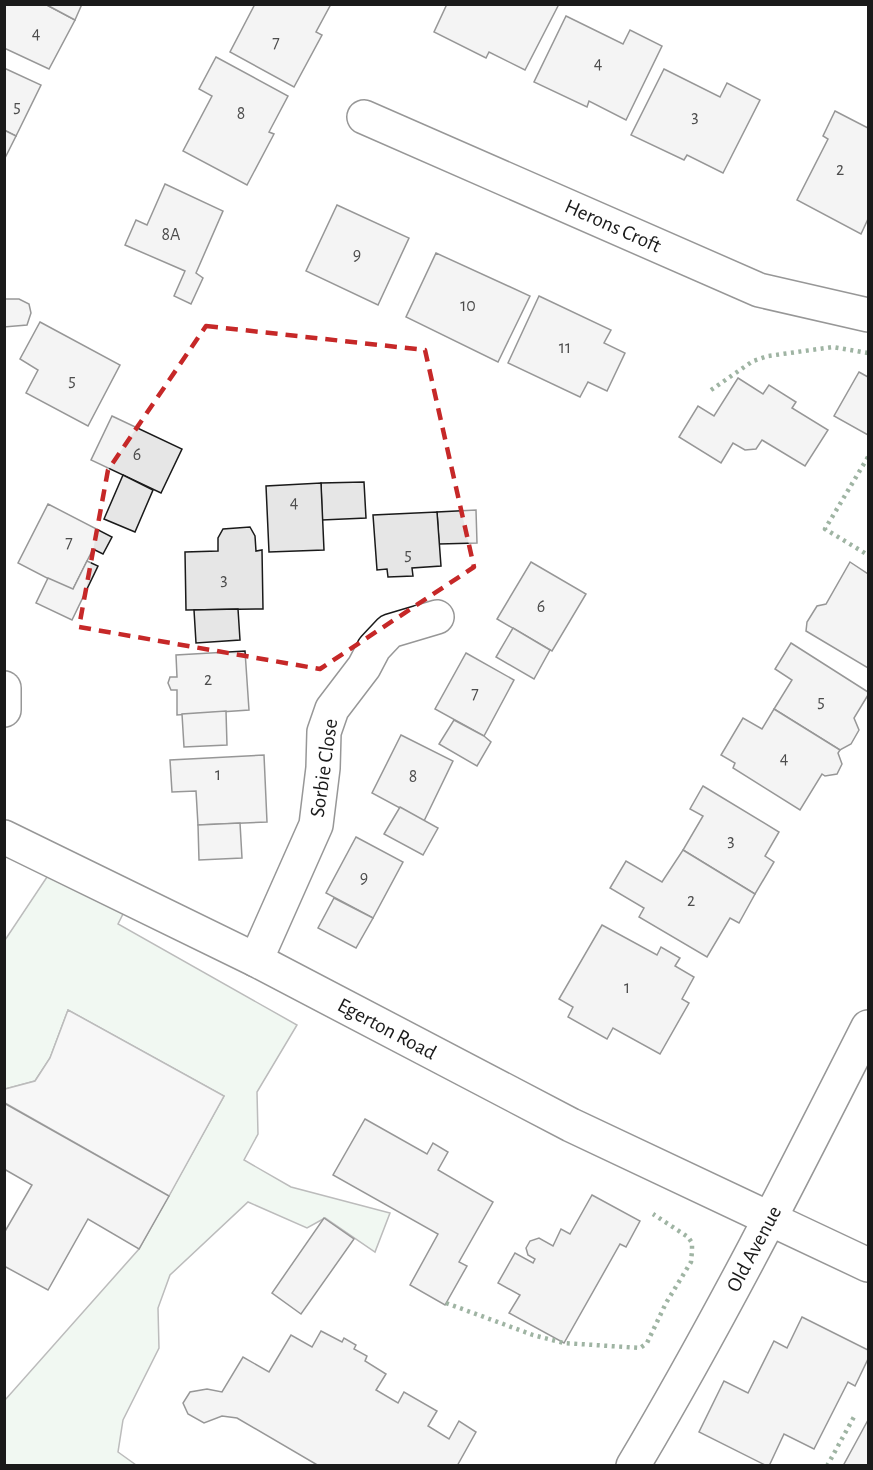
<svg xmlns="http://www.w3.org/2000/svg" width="873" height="1470" viewBox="0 0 873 1470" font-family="'Alegreya Sans',sans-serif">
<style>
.green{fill:#e0efe3;stroke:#6a6a6a;stroke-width:1.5}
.parking{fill:#ededed;stroke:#6a6a6a;stroke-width:1.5}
.building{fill:#e6e6e6;stroke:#1a1a1a;stroke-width:1.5}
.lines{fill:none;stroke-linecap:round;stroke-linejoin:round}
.minor-casing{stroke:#1a1a1a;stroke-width:36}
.minor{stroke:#fff;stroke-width:33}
.hedge{stroke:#2b5a34;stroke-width:4.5;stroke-dasharray:3 4.5;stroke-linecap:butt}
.marked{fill:none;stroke:#c62828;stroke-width:4.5;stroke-dasharray:12 8;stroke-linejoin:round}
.labels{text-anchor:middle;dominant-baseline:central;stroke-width:4.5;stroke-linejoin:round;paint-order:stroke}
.number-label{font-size:18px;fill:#4d4d4d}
.street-label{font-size:21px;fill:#1a1a1a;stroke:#fff}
</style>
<rect width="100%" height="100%" fill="#fff"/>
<!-- green -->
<path class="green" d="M57,862L131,898L118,924L297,1025L257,1092L258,1134L244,1160L291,1187L390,1213L375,1252L325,1218L307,1228L248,1202L170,1275L158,1308L159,1348L123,1420L118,1452L136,1465H5V1400L139,1249L224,1096L68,1010L50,1058L35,1081L5,1089V940Z"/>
<!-- parking -->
<path class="parking" d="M68,1010L224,1096L169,1196L5,1103V1089L35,1081L50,1058Z"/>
<!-- building -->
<g class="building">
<path d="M4,4H45L75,20L49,69L4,48Z"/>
<path d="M45,4H82L75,20Z"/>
<path d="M255,4H331L316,32L322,35L294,87L230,52Z"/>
<path d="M447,4H559L525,70L489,52L486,58L434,32Z"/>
<path d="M566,16L623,44L630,30L662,46L626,120L589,101L587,107L534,82Z"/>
<path d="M216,57L288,96L269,132L274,134L247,185L183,151L212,96L199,89Z"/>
<path d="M4,68L41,85L16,136L4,130Z"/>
<path d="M664,69L720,97L727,83L760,100L723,173L687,155L684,160L631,135Z"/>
<path d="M835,111L868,128V219L861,234L797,200L828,139L823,136Z"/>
<path d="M4,130L16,136L4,160Z"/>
<path d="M165,184L223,211L196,273L203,278L191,304L174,296L185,271L125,245L136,220L147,225Z"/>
<path d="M337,205L409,238L378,305L306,271Z"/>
<path d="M436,253L530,296L498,362L406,317Z"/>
<path d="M539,296L611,330L604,343L625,353L607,391L588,382L580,397L508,363Z"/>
<path d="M4,299H19L29,304L31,313L27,325L4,327Z"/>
<path d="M40,322L120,365L88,426L26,393L38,370L20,359Z"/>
<path d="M859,372L868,377V435L834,416Z"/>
<path d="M738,378L763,394L769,385L796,402L792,408L828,430L805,466L762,440L756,449L745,450L733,443L721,463L679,437L698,406L714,416Z"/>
<path d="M112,416L182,449L161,493L91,460Z"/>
<path d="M123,475L153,490L135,532L104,519Z"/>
<path d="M364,482L366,518L322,520L321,483Z"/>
<path d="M321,483L324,550L269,552L266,486Z"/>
<path d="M48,504L112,537L103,554L93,549L72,591L18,563Z"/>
<path d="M476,510L477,543L439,544L437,512Z"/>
<path d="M437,512L441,566L412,568L413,576L388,577L387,569L377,570L373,515Z"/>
<path d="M250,527L255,536L256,551L262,550L263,609L186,610L185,552L218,551V538L223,529Z"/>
<path d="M87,561L98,566L72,620L36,603L48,578L73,589Z"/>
<path d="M531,562L586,594L552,651L497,619Z"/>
<path d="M850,562L868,574V668L806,631L807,622L817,606L826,604Z"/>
<path d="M238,609L240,640L196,643L194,610Z"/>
<path d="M513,628L550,650L534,679L496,657Z"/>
<path d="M791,643L868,692V695L854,718L859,730L851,744L840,750L774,709L792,680L775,669Z"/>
<path d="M245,651L249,710L177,715V690H171L168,683L170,677H177L176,655Z"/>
<path d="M466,653L514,680L484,736L435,709Z"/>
<path d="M774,709L840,750L838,753L842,764L837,774L825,776L822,774L800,810L733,768L735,763L721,755L743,718L762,729Z"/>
<path d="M226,711L227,745L184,747L182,714Z"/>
<path d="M454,720L484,736L491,742L477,766L439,744Z"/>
<path d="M401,735L453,761L424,821L372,793Z"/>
<path d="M264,755L267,822L198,825L196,791L172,792L170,760Z"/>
<path d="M703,786L779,832L765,856L774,862L755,894L683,850L703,816L690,809Z"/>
<path d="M400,807L438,828L423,855L384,834Z"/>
<path d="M240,823L242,858L199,860L198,825Z"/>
<path d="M356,837L403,862L373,918L326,893Z"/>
<path d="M683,850L755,894L739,923L730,918L707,957L639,917L644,908L610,888L626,861L662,882Z"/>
<path d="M334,898L373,918L356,948L318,928Z"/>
<path d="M602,925L657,955L661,947L680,958L675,966L694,977L682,999L689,1003L660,1054L613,1028L607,1039L568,1017L573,1007L559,999Z"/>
<path d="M4,1103L169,1196L139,1249L88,1219L48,1290L4,1266V1233L32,1185L4,1169Z"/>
<path d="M365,1119L427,1154L433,1143L448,1152L438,1170L493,1202L459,1262L467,1266L445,1305L410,1285L438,1234L333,1175Z"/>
<path d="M592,1195L640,1221L626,1247L620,1244L564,1343L509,1313L520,1295L498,1283L515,1253L533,1263L535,1259L528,1255L526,1248L530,1241L539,1238L553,1246L561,1229L570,1234Z"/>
<path d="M324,1218L354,1239L301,1314L272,1293Z"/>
<path d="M802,1317L868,1350V1359L855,1386L848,1382L814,1449L784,1434L769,1466H767L699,1432L724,1381L748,1393L774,1341L787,1348Z"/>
<path d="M321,1331L342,1342L344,1338L356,1345L354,1349L367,1356L365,1361L386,1374L376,1390L398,1403L404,1392L437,1411L428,1426L449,1439L459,1421L476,1432L457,1466H319L237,1418L222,1416L204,1423L188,1414L183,1403L190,1392L207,1389L222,1392L243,1357L269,1372L291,1335L312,1347Z"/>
<path d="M868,1420V1466H843Z"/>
</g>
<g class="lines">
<defs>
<g id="minor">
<path d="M364,117L759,290L868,315"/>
<path d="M4,688V710"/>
<path d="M4,837L256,960L571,1125L868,1265"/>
<path d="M256,960L316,825L323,768L324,732L332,709L364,667L374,648L390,631L437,617"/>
<path d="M633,1466C718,1323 793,1175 868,1027"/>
</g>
</defs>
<!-- minor casing -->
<use href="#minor" class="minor-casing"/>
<!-- minor -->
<use href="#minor" class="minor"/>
<!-- hedge -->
<g class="hedge">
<path d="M711,390L753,361L768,356L833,347L868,353"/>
<path d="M868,457L825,529L868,555"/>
<path d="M446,1303L533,1335L564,1343L640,1348L647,1343L666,1303L691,1262L692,1251V1243L688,1237L653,1214"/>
<path d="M827,1466L855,1415"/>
</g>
</g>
<!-- marked area -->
<path d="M0 0H873V1470H0ZM206,326L425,350L474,567L320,669L79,627L108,470Z" fill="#fff" fill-opacity=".55" fill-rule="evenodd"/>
<path class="marked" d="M206,326L425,350L474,567L320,669L79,627L108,470Z"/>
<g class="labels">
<!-- number labels -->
<g class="number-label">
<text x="36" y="34">4</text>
<text x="276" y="43">7</text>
<text x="598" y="64">4</text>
<text x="17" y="107">5</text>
<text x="241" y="114">8</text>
<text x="695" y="117">3</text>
<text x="840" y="170">2</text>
<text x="171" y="235">8A</text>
<text x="357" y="255">9</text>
<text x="468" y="306">10</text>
<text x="565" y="348">11</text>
<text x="72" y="381">5</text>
<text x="137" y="455">6</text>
<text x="294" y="503">4</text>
<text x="69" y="543">7</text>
<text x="408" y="555">5</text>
<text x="224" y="580">3</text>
<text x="541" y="607">6</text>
<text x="208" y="680">2</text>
<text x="475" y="694">7</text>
<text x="821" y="702">5</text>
<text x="784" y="759">4</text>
<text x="218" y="775">1</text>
<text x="413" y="777">8</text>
<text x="731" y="841">3</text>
<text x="364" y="878">9</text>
<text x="691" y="901">2</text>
<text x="627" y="988">1</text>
</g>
<!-- street labels -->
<g class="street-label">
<text transform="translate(613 226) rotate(24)">Herons Croft</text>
<text transform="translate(324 768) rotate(-82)">Sorbie Close</text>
<text transform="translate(387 1029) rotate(28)">Egerton Road</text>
<text transform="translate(754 1249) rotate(-62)">Old Avenue</text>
</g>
</g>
<!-- border -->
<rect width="873" height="1470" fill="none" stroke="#1a1a1a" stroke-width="12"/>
</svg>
